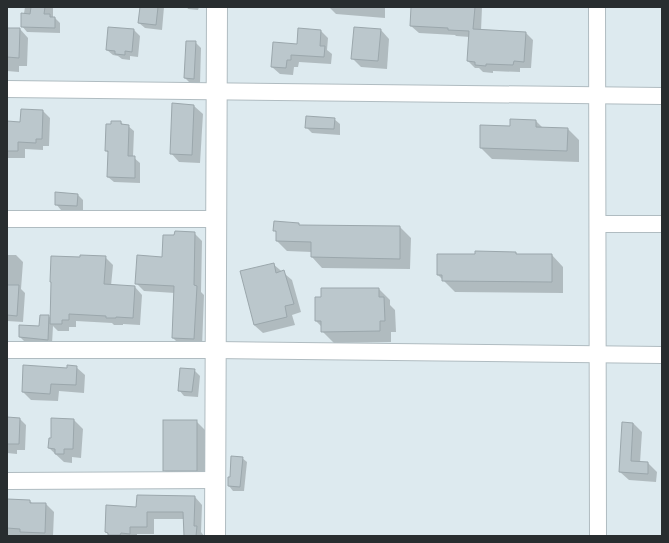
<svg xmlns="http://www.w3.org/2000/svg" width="669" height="543" viewBox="0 0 669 543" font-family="Georgia,serif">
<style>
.shadow{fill:#0003}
.building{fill:#bbc7cc;stroke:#9ba7ac}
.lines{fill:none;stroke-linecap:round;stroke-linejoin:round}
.minor-casing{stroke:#b0bcc1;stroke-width:18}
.major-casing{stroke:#b0bcc1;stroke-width:22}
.minor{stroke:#fff;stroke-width:16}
.major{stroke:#fff;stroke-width:20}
</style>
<rect width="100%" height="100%" fill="#ddeaef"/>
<!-- shadow -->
<g class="shadow">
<path d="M25,7H53V18H55L60,23V33L27,32L22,26Z"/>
<path d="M141,7H164L162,30L145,28L139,23Z"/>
<path d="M187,7H199L198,10L188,9Z"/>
<path d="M329,7H385V18L336,14Z"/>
<path d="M412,7H482L481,31L526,33L533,40L531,68H520V72L493,71V73L483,72L479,68H475L468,61L470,37L456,36L455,35L419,33L411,26Z"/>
<path d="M109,28L134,30L140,36L138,57L130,56V60L122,59L118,56L113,55L107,50Z"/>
<path d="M7,29H20L28,38L27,66H19V72L7,71Z"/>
<path d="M381,30L389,39L387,69L361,67L352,58Z"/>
<path d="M321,31L328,38L327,50L332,54L331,64L299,62L298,67H294L293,75L280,74L272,67Z"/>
<path d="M195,42L201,48L200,84H191L185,78Z"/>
<path d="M194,106L203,114L200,163L179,162L171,153Z"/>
<path d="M43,111L50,118L49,146H43V150L25,149V158H7V122L21,123Z"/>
<path d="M334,119L340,124V135L312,133L306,127Z"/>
<path d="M536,121L543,128L568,129L579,140V162L492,159L481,148V127H511Z"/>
<path d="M112,122H121L124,126H128L134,131L133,157L140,163V183L114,182L108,177L109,153L106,151Z"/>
<path d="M77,194L83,200V211L61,210L56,204Z"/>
<path d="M298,224L300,226L400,227L411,238L410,269L322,268L312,257V252L287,251L277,241V233L274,230Z"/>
<path d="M194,233L202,241L201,292L204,295L202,347L181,346L173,338L175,293L144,291L136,283L163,258L175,236Z"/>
<path d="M476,252L516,253L518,255H552L563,267V293L455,292L438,275L476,255Z"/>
<path d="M7,255H16L23,262L21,289L25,293L23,322L7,321Z"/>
<path d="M105,257L113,265L111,286L135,287L142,295L140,325L123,324V325H114L112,323L76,321V327H69V331H58L53,326L52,344L24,341L20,337L40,328L49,316L51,319L52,283L51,282Z"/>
<path d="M273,264L292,280L301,312L292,315L295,325L263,333L254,325Z"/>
<path d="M379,289L390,300V305L395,310L396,332H391V342L334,343L322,331V327L316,321Z"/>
<path d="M24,366L68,369L76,367L85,375L84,393L59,391L58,401L31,400L23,392Z"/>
<path d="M194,370L200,376L198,397L184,396L179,390Z"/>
<path d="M7,418L20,419L26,425L25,450H17V454L7,453Z"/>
<path d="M52,419L74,420L83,429L81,458L72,457V463L64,462L49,448L52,439Z"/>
<path d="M196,421L205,430V479H172L164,470Z"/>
<path d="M623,423H633L642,432L640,463H648L657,472L656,482L629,480L620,472Z"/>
<path d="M242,458L247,462L244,491H233L229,486L231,478Z"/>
<path d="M195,497L202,505L201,532L204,536H184V519H154V534H137V536H110L106,532L137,508Z"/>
<path d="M7,499L30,501L33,504H46L54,512L53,536L7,535Z"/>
</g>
<!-- building -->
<g class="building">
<path d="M31,7H45L44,14H50V17H55V28L21,27V13L30,14Z"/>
<path d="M140,7H158L156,25L138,23Z"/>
<path d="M411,7H475L473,29L526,32L524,62L514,61L513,65L486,64V66L475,65V62L467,61L469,31L448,30V28L410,26Z"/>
<path d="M108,27L134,29L132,52L125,51V55L115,54V51L106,50Z"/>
<path d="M354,27L381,29L378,61L351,59Z"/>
<path d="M7,28H20L19,58L7,57Z"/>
<path d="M298,28L321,30L320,46H325L324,57L291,55V60H287L286,68L271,67L273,42L297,44Z"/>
<path d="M186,41H196L194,79L184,78Z"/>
<path d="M172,103L194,105L192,155L170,154Z"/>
<path d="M21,109L43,110L42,139H36V143L18,142V151H7V121L20,122Z"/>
<path d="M306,116L335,118L334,129L305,128Z"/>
<path d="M510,119L536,120V127L568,128L567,151L480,148V125L510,126Z"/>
<path d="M111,121H121V124L129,125L128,156H135V178L107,177L108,151H105L106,124H111Z"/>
<path d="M55,192L78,194L77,206L55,205Z"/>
<path d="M274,221L299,223V225L400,226V259L311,257V242L276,241V231H273Z"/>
<path d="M175,231L195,232L194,285L197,286L194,339L172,338L174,286L135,284L137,255L162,257L163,235H174Z"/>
<path d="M475,251L516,252V254H552V282L442,281V275H437V254H475Z"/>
<path d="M80,255L106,256L104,284L135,286L133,318L116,317V318H106V316L69,314V320H62V324H50L51,282H50L51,256L80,257Z"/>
<path d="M274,263L276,273L284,270L294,304L285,306L287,317L254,325L240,271Z"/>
<path d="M7,285H19L17,316L7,315Z"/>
<path d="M321,288H379V297H384L385,321H380V331L321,332V321H315V297H321Z"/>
<path d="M40,315H49L48,340L19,337V325L39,326Z"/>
<path d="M23,365L67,368V365L77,366L76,385L51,384L50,394L22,392Z"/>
<path d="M180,368L195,369L192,392L178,391Z"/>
<path d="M7,417L20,418L19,444H7Z"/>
<path d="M51,418L74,419L73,449H64V454H55V449L48,448L49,438H51Z"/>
<rect x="163" y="420" width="34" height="51"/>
<path d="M622,422L633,423L631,461L648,462V474L619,472Z"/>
<path d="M231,456L243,457L240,487L228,486V477H230Z"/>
<path d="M137,495L195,496L194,526H197L196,536H184L183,512H147V527H130V534L121,533L120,535H108V533L105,532L106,505L136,507Z"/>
<path d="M7,499L30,500V503H46L45,533L20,532V529L7,528Z"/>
</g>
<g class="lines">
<defs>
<g id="minor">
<path d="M597,7L598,536"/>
<path d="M7,89L662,96"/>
<path d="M7,219H216"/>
<path d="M598,224H662"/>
<path d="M7,350H215L662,355"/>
<path d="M7,481L215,480"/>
</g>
<path id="major" d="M215,536L217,7"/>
</defs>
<!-- minor casing -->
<use href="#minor" class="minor-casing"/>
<!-- major casing -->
<use href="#major" class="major-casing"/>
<!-- minor -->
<use href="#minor" class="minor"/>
<!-- major -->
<use href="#major" class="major"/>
</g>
<!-- border -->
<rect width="669" height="543" fill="none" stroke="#282d2f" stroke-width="16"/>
</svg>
